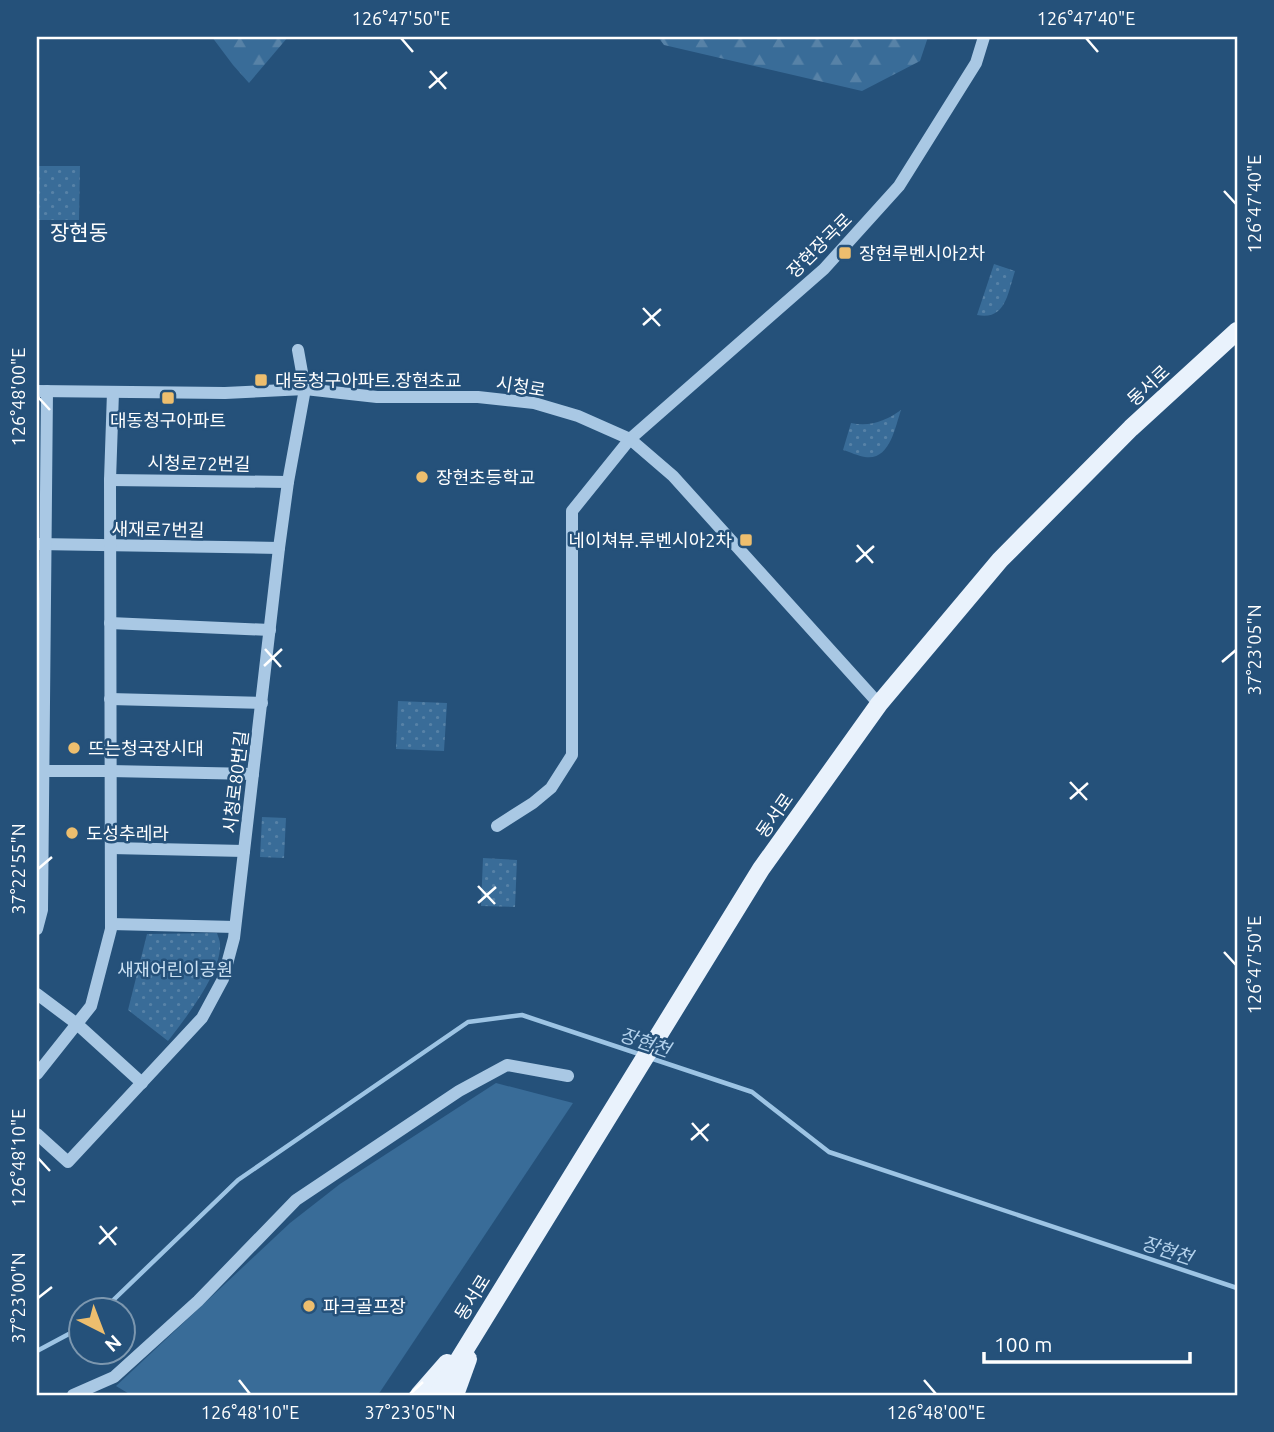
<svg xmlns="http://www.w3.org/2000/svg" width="1274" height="1432" viewBox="0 0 1274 1432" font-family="Ubuntu,'Noto Sans KR',sans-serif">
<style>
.grass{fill:#396c98}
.forest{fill:url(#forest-firs)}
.park{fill:url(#park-dots)}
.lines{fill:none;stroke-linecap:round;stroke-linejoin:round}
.stream{stroke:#9dc4e4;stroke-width:4.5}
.minor{stroke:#a9c8e4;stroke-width:12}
.major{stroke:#e9f2fc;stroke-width:18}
.ticks{fill:none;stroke:#fff;stroke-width:2.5}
.poi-dot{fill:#edbe6e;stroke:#25517a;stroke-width:2.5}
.labels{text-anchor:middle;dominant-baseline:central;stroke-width:5;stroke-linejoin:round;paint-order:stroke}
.street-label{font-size:18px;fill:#fff;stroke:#25517a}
.poi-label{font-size:18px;fill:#fff;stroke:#25517a;text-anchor:start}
.park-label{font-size:18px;fill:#cbe1f3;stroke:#25517a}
.water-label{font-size:19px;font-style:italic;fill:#b4d2ec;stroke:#25517a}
.quarter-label{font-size:21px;fill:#fff;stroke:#25517a}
.neatline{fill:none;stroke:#fff;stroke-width:2.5}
.ticks-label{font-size:18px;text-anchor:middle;fill:#fff}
</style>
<defs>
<pattern id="forest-firs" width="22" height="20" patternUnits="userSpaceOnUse" patternTransform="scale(1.75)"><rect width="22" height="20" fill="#396c98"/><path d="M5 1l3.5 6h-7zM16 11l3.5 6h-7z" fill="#5782a7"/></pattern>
<pattern id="park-dots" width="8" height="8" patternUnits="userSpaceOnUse" patternTransform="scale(1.75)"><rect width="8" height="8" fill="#396c98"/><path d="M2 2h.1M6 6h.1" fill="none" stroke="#5782a7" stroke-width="1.8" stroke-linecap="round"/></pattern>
</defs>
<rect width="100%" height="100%" fill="#25517a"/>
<!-- grass -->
<path class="grass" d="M496,1083L573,1103L378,1395H131L116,1386L290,1223L340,1184Z"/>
<!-- forest -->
<g class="forest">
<path d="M212,37H288L249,83L233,65Z"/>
<path d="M658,37H928L920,61L862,91L664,45Z"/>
</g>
<!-- park -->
<g class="park">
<path d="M37,166H80L79,220H37Z"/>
<path d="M994,264L1015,271C1008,292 1006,321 977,315Z"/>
<path d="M901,410C895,427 890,461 865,457C858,456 850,452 843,450L851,423C870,427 886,421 901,410Z"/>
<path d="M398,701L447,703L444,751L396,749Z"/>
<path d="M262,817L286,818L284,858L260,857Z"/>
<path d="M483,858L517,860L515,907L481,906Z"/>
<path d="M217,933C218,937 220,940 220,944C222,972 185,1019 168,1041L128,1010L147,934Z"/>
</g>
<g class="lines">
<!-- stream -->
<g class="stream">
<path d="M650,1058L752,1092L829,1152L1237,1288"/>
<path d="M103,1310L238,1180L468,1022L522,1015L642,1055"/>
<path d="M37,1351L80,1328"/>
</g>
<!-- minor -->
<g class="minor">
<path d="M37,391L225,393L305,389L377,397H478L534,403L578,416L630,439L673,476L879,704"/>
<path d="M110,480L288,482"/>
<path d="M37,544L279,548"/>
<path d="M110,623L270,630"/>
<path d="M110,699L262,703"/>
<path d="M37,771H110L253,774"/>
<path d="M497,826L533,803L551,788L572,755V511L630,439L824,269L899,186L976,63L984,37"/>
<path d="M111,848L244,851"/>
<path d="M111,924L235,927"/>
<path d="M37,929L42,910L47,391"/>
<path d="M37,994L77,1024L142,1083"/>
<path d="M37,1074L91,1006L111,929L110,480L113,392"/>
<path d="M37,1134L68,1162L202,1018L223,979L234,938L279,548L288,482L305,389L298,350"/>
<path d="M73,1395L114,1377L198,1301L296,1200L459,1091L507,1065L568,1076"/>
</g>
<!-- major -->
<g class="major">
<path d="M419,1395L447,1363"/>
<path d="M437,1395L761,869L879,704L1000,560L1131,428L1237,331"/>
<path d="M455,1395L468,1359"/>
</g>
</g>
<!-- ticks -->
<path class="ticks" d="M401,38L413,52M1086,38L1098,52M430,71L446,89M429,88L447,72M1224,191L1236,204M643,308L660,326M643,325L661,309M38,397L50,410M857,545L873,563M856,562L874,546M265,649L281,667M1222,662L1236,650M264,666L282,649M1070,782L1087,800M1070,799L1088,783M38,869L52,857M478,886L495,904M478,903L496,887M1224,952L1236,965M692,1123L708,1141M691,1140L709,1124M38,1158L50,1171M100,1226L116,1245M99,1244L117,1227M38,1298L52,1287M239,1380L250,1394M924,1380L936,1394M410,1394L423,1382"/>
<!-- markers -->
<g class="poi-dot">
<rect x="838" y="246" width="14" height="14" rx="3.5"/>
<rect x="254" y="373" width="14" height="14" rx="3.5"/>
<rect x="161" y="391" width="14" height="14" rx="3.5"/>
<circle cx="422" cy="477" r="7"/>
<rect x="739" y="533" width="14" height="14" rx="3.5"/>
<circle cx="74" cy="748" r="7"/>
<circle cx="72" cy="833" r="7"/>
<circle cx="309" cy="1306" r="7"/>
</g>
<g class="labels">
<!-- street labels -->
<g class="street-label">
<text transform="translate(819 245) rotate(-45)">장현장곡로</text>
<text transform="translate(1148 385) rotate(-43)">동서로</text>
<text transform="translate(521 386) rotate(9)">시청로</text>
<text transform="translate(199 463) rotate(1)">시청로72번길</text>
<text transform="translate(158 529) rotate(1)">새재로7번길</text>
<text transform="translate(235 782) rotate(-83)">시청로80번길</text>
<text transform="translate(774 815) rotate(-55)">동서로</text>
<text transform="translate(472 1297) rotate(-58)">동서로</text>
</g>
<!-- poi labels -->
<g class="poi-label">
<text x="859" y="253">장현루벤시아2차</text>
<text x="275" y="380">대동청구아파트.장현초교</text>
<text x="168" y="420" text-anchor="middle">대동청구아파트</text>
<text x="436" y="477">장현초등학교</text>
<text x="732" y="540" text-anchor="end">네이쳐뷰.루벤시아2차</text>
<text x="88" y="748">뜨는청국장시대</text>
<text x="86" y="833">도성추레라</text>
<text x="323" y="1306">파크골프장</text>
</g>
<!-- park labels -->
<g class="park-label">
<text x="175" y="969">새재어린이공원</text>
</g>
<!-- water labels -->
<g class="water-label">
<text transform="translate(645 1042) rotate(19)">장현천</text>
<text transform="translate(1167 1250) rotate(18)">장현천</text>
</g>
<!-- quarter labels -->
<g class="quarter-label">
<text x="79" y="232">장현동</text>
</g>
</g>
<!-- border -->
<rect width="1274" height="1432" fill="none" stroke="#25517a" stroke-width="77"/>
<!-- north arrow -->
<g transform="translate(102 1331) rotate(138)"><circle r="33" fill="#25517a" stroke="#7c97af" stroke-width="2"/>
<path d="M0-5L12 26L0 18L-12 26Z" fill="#edbe6e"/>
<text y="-10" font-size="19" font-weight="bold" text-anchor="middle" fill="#ffffff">N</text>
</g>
<!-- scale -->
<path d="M984 1352v10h206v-10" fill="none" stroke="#ffffff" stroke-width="3.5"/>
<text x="994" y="1352" font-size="21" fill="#ffffff" stroke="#25517a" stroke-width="5" paint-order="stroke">100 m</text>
<rect x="38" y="38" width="1198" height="1356" class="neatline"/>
<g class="ticks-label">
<text x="401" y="25">126°47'50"E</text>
<text x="1086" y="25">126°47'40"E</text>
<text transform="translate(1255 204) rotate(-90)" y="6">126°47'40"E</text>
<text transform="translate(19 397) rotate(-90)" y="6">126°48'00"E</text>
<text transform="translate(1255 650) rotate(-90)" y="6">37°23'05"N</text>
<text transform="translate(19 869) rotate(-90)" y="6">37°22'55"N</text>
<text transform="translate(1255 965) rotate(-90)" y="6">126°47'50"E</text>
<text transform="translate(19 1158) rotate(-90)" y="6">126°48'10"E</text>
<text transform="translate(19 1298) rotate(-90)" y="6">37°23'00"N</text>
<text x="250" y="1419">126°48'10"E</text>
<text x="410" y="1419">37°23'05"N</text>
<text x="936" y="1419">126°48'00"E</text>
</g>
</svg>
